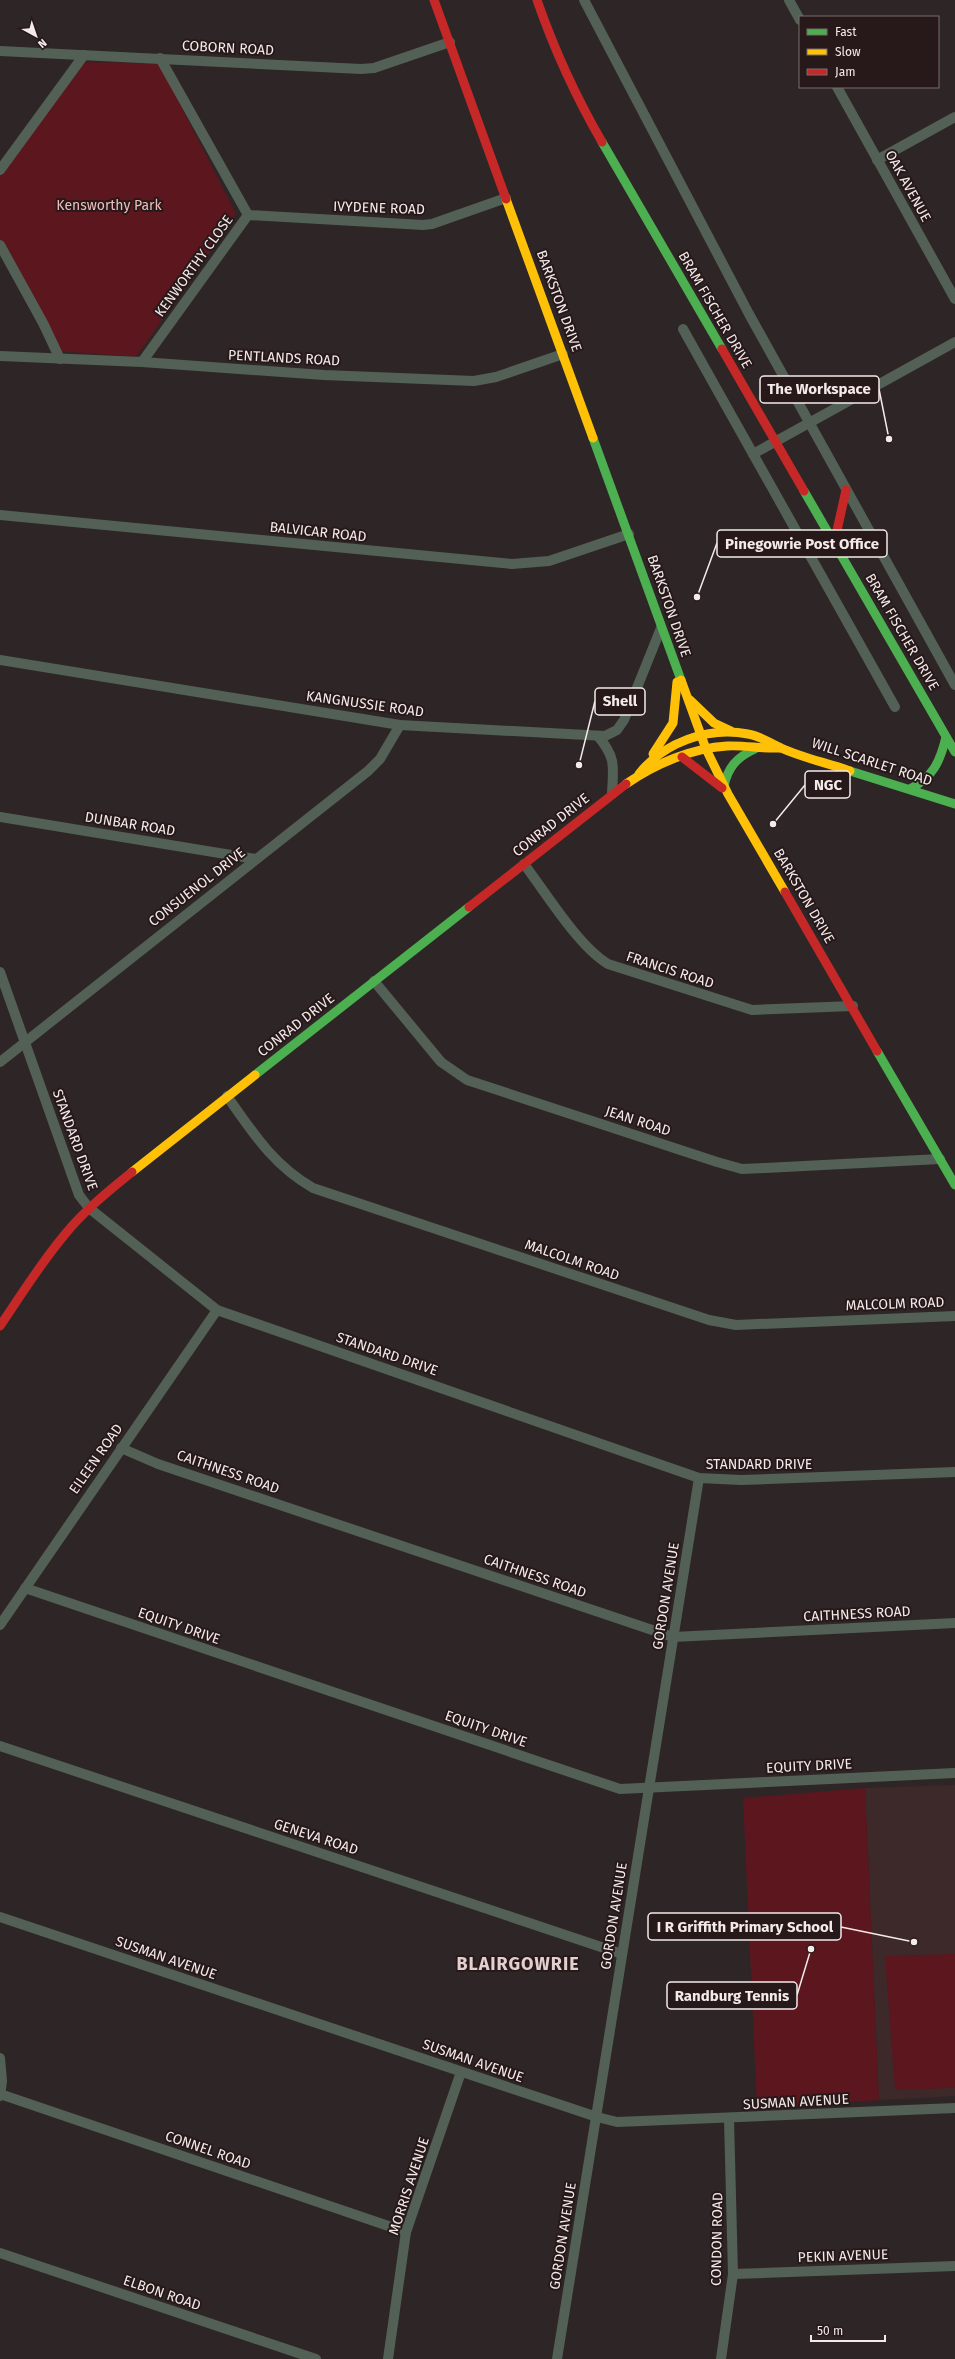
<svg xmlns="http://www.w3.org/2000/svg" width="955" height="2359" viewBox="0 0 955 2359" font-family="'Fira Sans',sans-serif">
<style>
.built{fill:#3d2929}
.green{fill:#5b161e}
.lines{fill:none;stroke-linecap:round;stroke-linejoin:round}
.street{stroke:#536055;stroke-width:10}
.fast{stroke:#4caf50;stroke-width:9}
.slow{stroke:#ffc107;stroke-width:9}
.jam{stroke:#c62828;stroke-width:9}
.labels{text-anchor:middle;dominant-baseline:central;stroke-width:4;stroke-linejoin:round;paint-order:stroke}
.street-label{font-size:14px;fill:#f4eaea;stroke:#271919}
.park-label{font-size:14px;fill:#efbcbb;stroke:#271919}
.district-label{font-size:18px;font-weight:bold;letter-spacing:1px;fill:#e3cfcf;stroke:#271919}
.leader{fill:none;stroke:#f4eaea;stroke-width:1.5}
.callout-dot{fill:#f4eaea;stroke:#271919;stroke-width:1.5}
.callout{fill:#271919;stroke:#f4eaea;stroke-width:1.5}
.callout-label{font-size:15px;text-anchor:middle;font-weight:bold;fill:#f4eaea}
</style>
<rect width="100%" height="100%" fill="#2e2626"/>
<!-- built -->
<path class="built" d="M955,1785V2096L879,2100L865,1788Z"/>
<!-- green -->
<g class="green">
<path d="M75,62L159,63L236,214L136,357L57,351L0,243V169Z"/>
<path d="M865,1788L879,2100L757,2108L743,1798Z"/>
<path d="M955,1954V2088L895,2090L885,1956Z"/>
</g>
<g class="lines">
<!-- street -->
<g class="street">
<path d="M584,0L749,314L955,685"/>
<path d="M789,0L800,20"/>
<path d="M0,51L361,69L374,68L450,42"/>
<path d="M837,87L955,299"/>
<path d="M877,160L955,117"/>
<path d="M0,170L84,55"/>
<path d="M248,215L423,225L432,224L506,198"/>
<path d="M0,245L43,323L60,359"/>
<path d="M683,329L895,707"/>
<path d="M0,356L142,362L324,375L474,381L496,377L563,354"/>
<path d="M142,362L248,215L160,58"/>
<path d="M753,454L955,342"/>
<path d="M0,515L512,564L549,561L629,534"/>
<path d="M0,660L400,725L605,736L617,730L624,720L661,628"/>
<path d="M598,736C617,759 613,767 612,794"/>
<path d="M0,817L256,859"/>
<path d="M524,864C546,893 578,946 608,964L752,1010L853,1006"/>
<path d="M0,972L79,1195L89,1208L217,1310L699,1478L741,1480L955,1472"/>
<path d="M374,981L441,1062L467,1080L717,1162L742,1169L765,1168L940,1159"/>
<path d="M0,1062L368,771L380,759L400,725"/>
<path d="M227,1096C253,1133 273,1165 313,1188L709,1320L736,1325L955,1316"/>
<path d="M121,1448L158,1464L673,1637L955,1623"/>
<path d="M25,1588L620,1789L955,1773"/>
<path d="M0,1625L217,1310"/>
<path d="M0,1746L622,1954"/>
<path d="M0,1917L597,2117L617,2122L955,2108"/>
<path d="M0,2058L2,2081L0,2096"/>
<path d="M0,2094L406,2232"/>
<path d="M0,2253L316,2359"/>
<path d="M733,2274L955,2266"/>
<path d="M388,2359L406,2232L461,2072"/>
<path d="M557,2359L699,1478"/>
<path d="M721,2359L733,2274L729,2119"/>
</g>
<!-- fast -->
<g class="fast">
<path d="M602,142L722,349"/>
<path d="M593,438L681,680"/>
<path d="M804,491L955,752"/>
<path d="M850,771L955,804"/>
<path d="M724,786C728,767 737,757 755,749"/>
<path d="M910,789C933,777 940,762 946,737"/>
<path d="M877,1051L955,1185"/>
<path d="M255,1075L469,907"/>
</g>
<!-- slow -->
<g class="slow">
<path d="M506,199L593,438"/>
<path d="M681,680L706,749L728,794L785,892"/>
<path d="M690,700L714,723L731,731"/>
<path d="M653,754L673,723L677,682"/>
<path d="M639,774C663,743 708,726 748,734C761,736 769,743 781,748C803,758 828,763 850,771"/>
<path d="M626,784C655,764 692,748 727,746C745,745 762,749 780,748"/>
<path d="M132,1172L255,1075"/>
</g>
<!-- jam -->
<g class="jam">
<path d="M434,0L506,199"/>
<path d="M537,0C554,49 576,97 602,142"/>
<path d="M722,349L804,491"/>
<path d="M834,544L846,490"/>
<path d="M682,757L722,788"/>
<path d="M785,892L877,1051"/>
<path d="M469,907L626,784"/>
<path d="M0,1326C23,1292 45,1257 72,1226C90,1206 111,1189 132,1172"/>
</g>
</g>
<g class="labels">
<!-- street labels -->
<g class="street-label">
<text transform="translate(228 48) rotate(3)">COBORN ROAD</text>
<text transform="translate(908 186) rotate(61)">OAK AVENUE</text>
<text transform="translate(379 208) rotate(2)">IVYDENE ROAD</text>
<text transform="translate(194 266) rotate(-54)">KENWORTHY CLOSE</text>
<text transform="translate(559 301) rotate(70)">BARKSTON DRIVE</text>
<text transform="translate(715 310) rotate(60)">BRAM FISCHER DRIVE</text>
<text transform="translate(284 358) rotate(3)">PENTLANDS ROAD</text>
<text transform="translate(318 532) rotate(6)">BALVICAR ROAD</text>
<text transform="translate(669 606) rotate(71)">BARKSTON DRIVE</text>
<text transform="translate(902 632) rotate(60)">BRAM FISCHER DRIVE</text>
<text transform="translate(365 704) rotate(8)">KANGNUSSIE ROAD</text>
<text transform="translate(872 762) rotate(18)">WILL SCARLET ROAD</text>
<text transform="translate(130 824) rotate(9)">DUNBAR ROAD</text>
<text transform="translate(551 825) rotate(-38)">CONRAD DRIVE</text>
<text transform="translate(197 887) rotate(-38)">CONSUENOL DRIVE</text>
<text transform="translate(804 896) rotate(60)">BARKSTON DRIVE</text>
<text transform="translate(670 970) rotate(18)">FRANCIS ROAD</text>
<text transform="translate(296 1025) rotate(-38)">CONRAD DRIVE</text>
<text transform="translate(638 1121) rotate(18)">JEAN ROAD</text>
<text transform="translate(75 1140) rotate(70)">STANDARD DRIVE</text>
<text transform="translate(572 1260) rotate(19)">MALCOLM ROAD</text>
<text transform="translate(895 1304) rotate(-2)">MALCOLM ROAD</text>
<text transform="translate(387 1354) rotate(19)">STANDARD DRIVE</text>
<text transform="translate(96 1459) rotate(-55)">EILEEN ROAD</text>
<text x="759" y="1464">STANDARD DRIVE</text>
<text transform="translate(228 1472) rotate(19)">CAITHNESS ROAD</text>
<text transform="translate(535 1576) rotate(19)">CAITHNESS ROAD</text>
<text transform="translate(666 1596) rotate(-81)">GORDON AVENUE</text>
<text transform="translate(857 1614) rotate(-3)">CAITHNESS ROAD</text>
<text transform="translate(179 1626) rotate(19)">EQUITY DRIVE</text>
<text transform="translate(486 1729) rotate(19)">EQUITY DRIVE</text>
<text transform="translate(809 1766) rotate(-3)">EQUITY DRIVE</text>
<text transform="translate(316 1837) rotate(18)">GENEVA ROAD</text>
<text transform="translate(614 1916) rotate(-81)">GORDON AVENUE</text>
<text transform="translate(166 1958) rotate(19)">SUSMAN AVENUE</text>
<text transform="translate(473 2061) rotate(19)">SUSMAN AVENUE</text>
<text transform="translate(796 2102) rotate(-3)">SUSMAN AVENUE</text>
<text transform="translate(208 2150) rotate(19)">CONNEL ROAD</text>
<text transform="translate(409 2186) rotate(-72)">MORRIS AVENUE</text>
<text transform="translate(563 2236) rotate(-81)">GORDON AVENUE</text>
<text transform="translate(717 2239) rotate(-89)">CONDON ROAD</text>
<text transform="translate(843 2256) rotate(-2)">PEKIN AVENUE</text>
<text transform="translate(162 2293) rotate(19)">ELBON ROAD</text>
</g>
<!-- park labels -->
<g class="park-label">
<text x="109" y="205">Kensworthy Park</text>
</g>
<!-- district labels -->
<g class="district-label">
<text x="518" y="1964">BLAIRGOWRIE</text>
</g>
</g>
<!-- callouts -->
<path class="leader" d="M889 439L879 389M697 597L717 543M579 765L595 701M773 824L805 785M914 1942L841 1927M811 1949L797 1995"/>
<g class="callout-dot">
<circle cx="889" cy="439" r="4"/>
<circle cx="697" cy="597" r="4"/>
<circle cx="579" cy="765" r="4"/>
<circle cx="773" cy="824" r="4"/>
<circle cx="914" cy="1942" r="4"/>
<circle cx="811" cy="1949" r="4"/>
</g>
<g class="callout">
<rect x="760" y="376" width="119" height="27" rx="4"/>
<rect x="717" y="530" width="170" height="27" rx="4"/>
<rect x="595" y="688" width="50" height="27" rx="4"/>
<rect x="805" y="771" width="45" height="27" rx="4"/>
<rect x="648" y="1913" width="193" height="27" rx="4"/>
<rect x="667" y="1982" width="130" height="27" rx="4"/>
</g>
<g class="callout-label">
<text x="819" y="394">The Workspace</text>
<text x="802" y="549">Pinegowrie Post Office</text>
<text x="620" y="706">Shell</text>
<text x="828" y="790">NGC</text>
<text x="745" y="1932">I R Griffith Primary School</text>
<text x="732" y="2001">Randburg Tennis</text>
</g>
<!-- legend -->
<rect x="799" y="16" width="140" height="72" fill="#271919" stroke="#796d6d"/>
<rect x="807" y="29" width="20" height="6" fill="#4caf50" stroke="#796d6d"/>
<text x="835" y="36" font-size="12" fill="#f4eaea">Fast</text>
<rect x="807" y="49" width="20" height="6" fill="#ffc107" stroke="#796d6d"/>
<text x="835" y="56" font-size="12" fill="#f4eaea">Slow</text>
<rect x="807" y="69" width="20" height="6" fill="#c62828" stroke="#796d6d"/>
<text x="835" y="76" font-size="12" fill="#f4eaea">Jam</text>
<!-- north arrow -->
<g transform="translate(36 36) rotate(140)" stroke="#271919" stroke-width="3" paint-order="stroke">
<path d="M0-3L7 15L0 10L-7 15Z" fill="#f4eaea"/>
<text y="-6" font-size="11" font-weight="bold" text-anchor="middle" fill="#f4eaea">N</text>
</g>
<!-- scale -->
<path d="M811 2335v6h74v-6" fill="none" stroke="#f4eaea" stroke-width="2"/>
<text x="817" y="2335" font-size="12" fill="#f4eaea" stroke="#271919" stroke-width="3" paint-order="stroke">50 m</text>
</svg>
